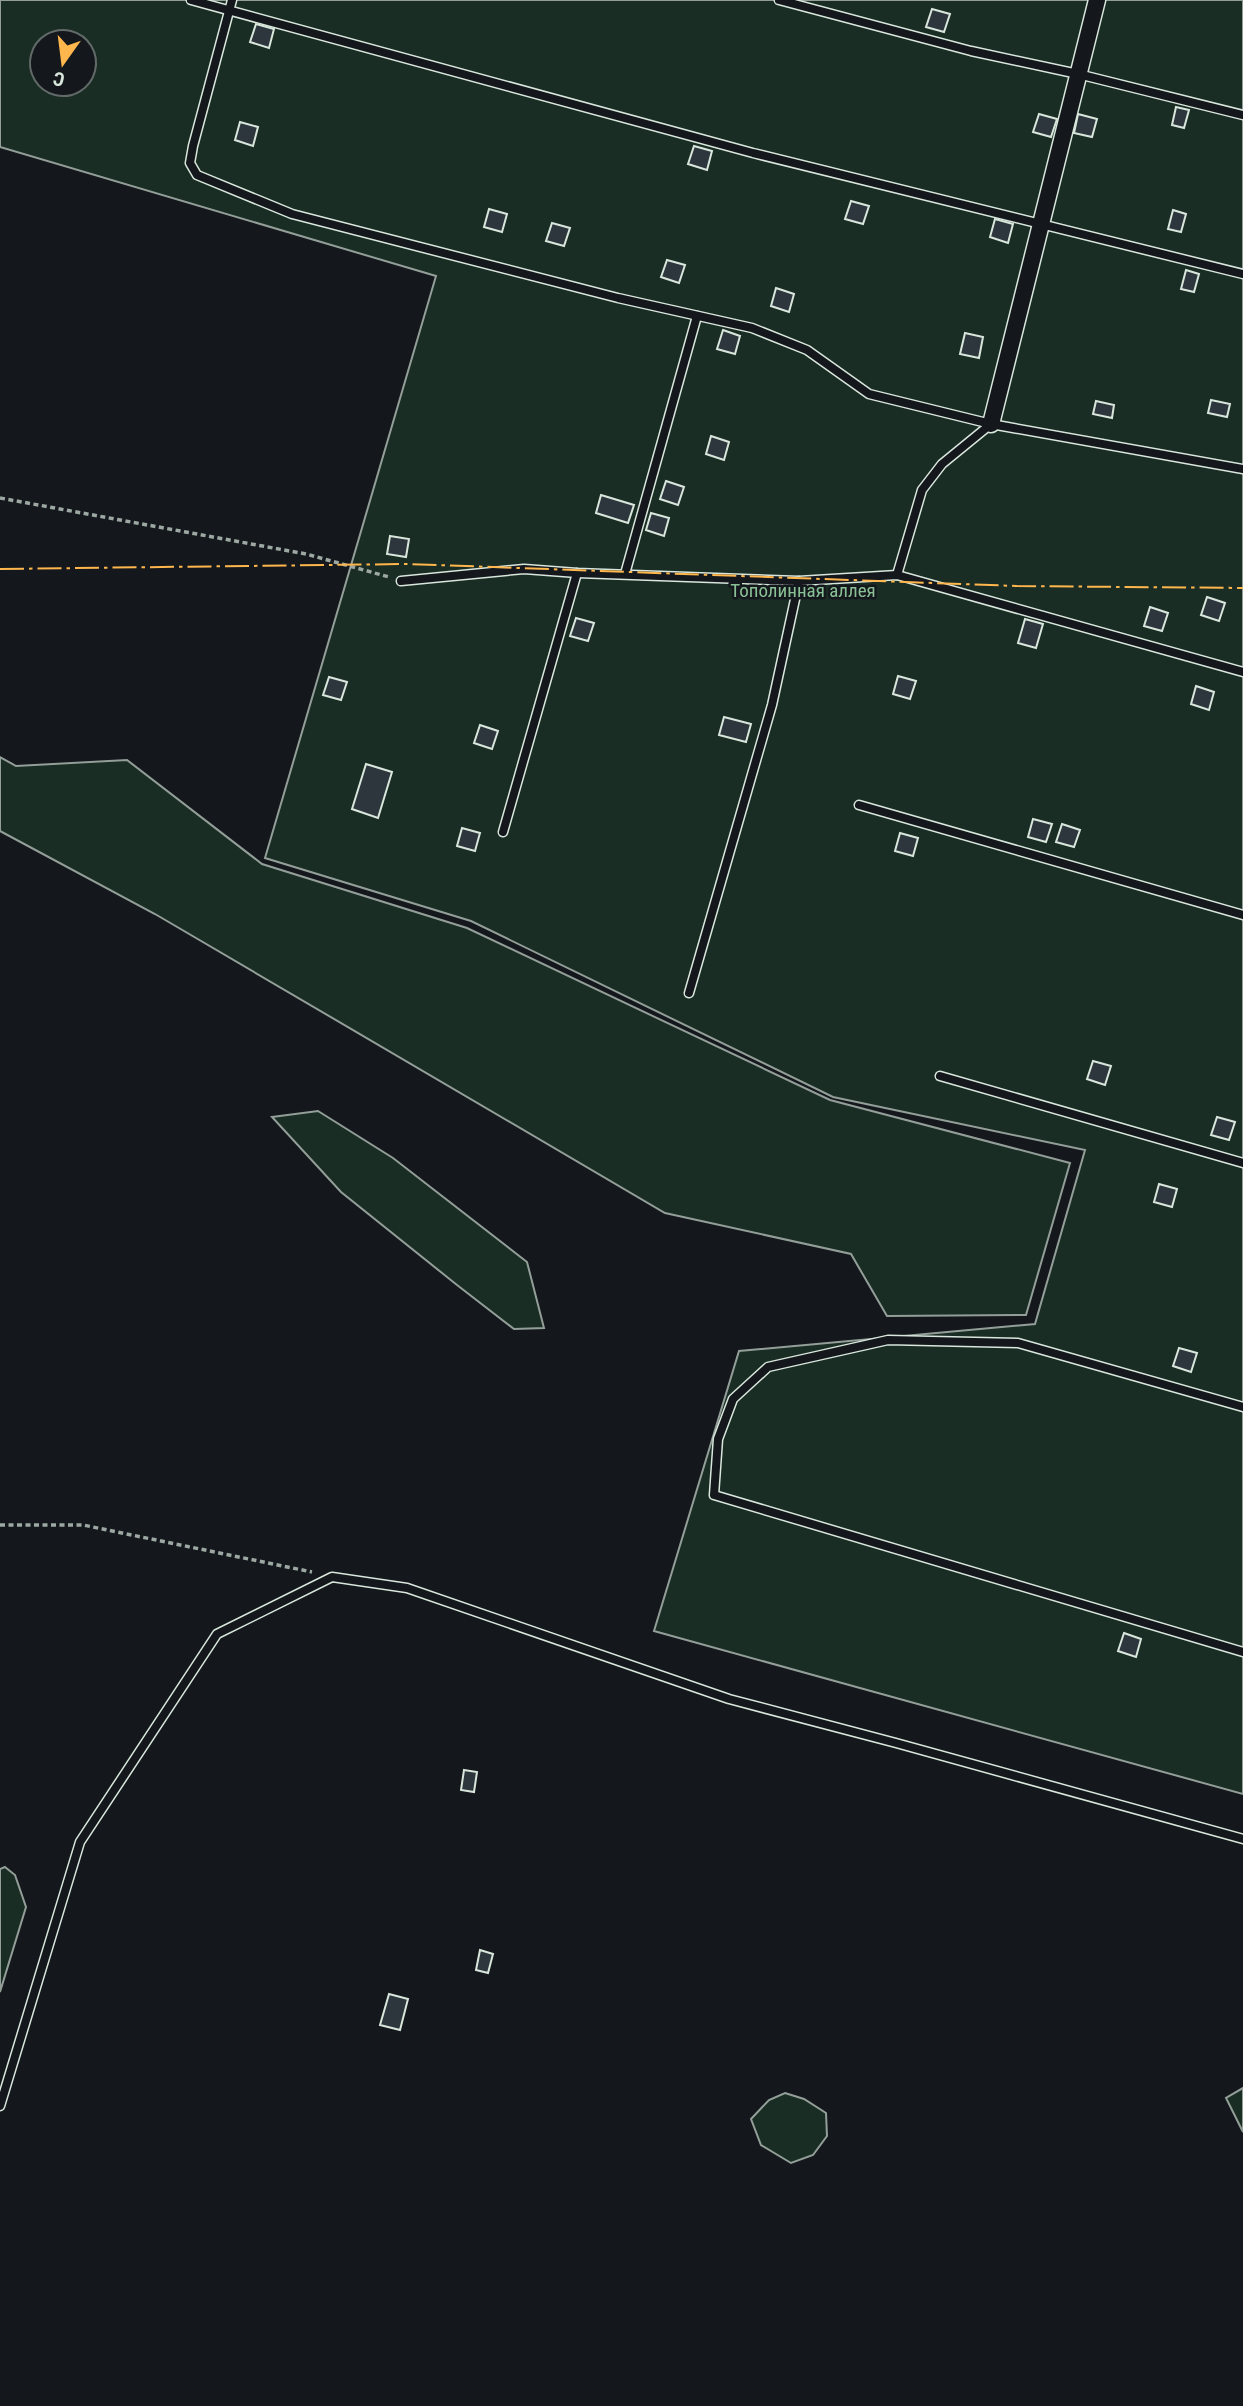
<svg xmlns="http://www.w3.org/2000/svg" width="1243" height="2406" viewBox="0 0 1243 2406" font-family="'Roboto Condensed',sans-serif">
<style>
.green{fill:#1a2d24;stroke:#939e99;stroke-width:2;fill-rule:evenodd}
.building{fill:#2c363c;stroke:#d8e6dc;stroke-width:2}
.lines{fill:none;stroke-linecap:round;stroke-linejoin:round}
.lane-casing{stroke:#d8e6dc;stroke-width:11}
.street-casing{stroke:#d8e6dc;stroke-width:19}
.path{stroke:#9da8a2;stroke-width:3.5;stroke-dasharray:5 3.5;stroke-linecap:butt}
.lane{stroke:#14181c;stroke-width:8}
.street{stroke:#14181c;stroke-width:16}
.power{stroke:#ffb74d;stroke-width:2;stroke-dasharray:24 5 3.5 5;stroke-linecap:butt}
.labels{text-anchor:middle;dominant-baseline:central;stroke-width:5;stroke-linejoin:round;paint-order:stroke}
.park-label{font-size:19px;fill:#8ac095;stroke:#14181c}
</style>
<rect width="100%" height="100%" fill="#14181c"/>
<!-- green -->
<g class="green">
<path d="M0,0H1243V1794L654,1631L739,1351L1035,1324L1085,1150L833,1097L471,921L265,858L436,276L0,147ZM42,42H84V84H42Z"/>
<path d="M0,757L16,766L127,760L262,864L467,928L830,1100L1070,1163L1026,1315L887,1316L851,1254L665,1213L155,914L0,831Z"/>
<path d="M318,1111L393,1158L527,1262L544,1328L514,1329L457,1285L341,1192L272,1117Z"/>
<path d="M5,1867L15,1875L26,1907L0,1992V1869Z"/>
<path d="M1243,2088V2132L1226,2098Z"/>
<path d="M785,2093L804,2099L826,2113L827,2136L813,2155L791,2163L761,2145L751,2119L769,2100Z"/>
</g>
<!-- building -->
<g class="building">
<path d="M932,9L950,14L944,32L926,27Z"/>
<path d="M256,24L274,29L269,48L250,42Z"/>
<path d="M1176,107L1189,110L1184,128L1172,125Z"/>
<path d="M1039,114L1057,119L1051,137L1033,132Z"/>
<path d="M1078,114L1097,119L1092,137L1074,133Z"/>
<path d="M240,122L258,127L253,146L235,140Z"/>
<path d="M694,146L712,151L707,170L688,164Z"/>
<path d="M851,201L869,206L863,224L845,219Z"/>
<path d="M489,209L507,214L502,232L484,227Z"/>
<path d="M1173,210L1186,214L1181,232L1168,229Z"/>
<path d="M995,219L1013,224L1008,243L990,237Z"/>
<path d="M552,223L570,228L564,246L546,241Z"/>
<path d="M667,260L685,265L679,283L661,277Z"/>
<path d="M1186,270L1199,274L1194,292L1181,289Z"/>
<path d="M776,288L794,294L789,312L771,306Z"/>
<path d="M723,330L740,336L735,354L717,349Z"/>
<path d="M965,333L983,337L979,358L960,354Z"/>
<path d="M1211,400L1230,404L1227,417L1208,413Z"/>
<path d="M1096,401L1114,405L1112,418L1093,414Z"/>
<path d="M711,436L729,442L724,460L706,454Z"/>
<path d="M666,481L684,487L678,505L660,499Z"/>
<path d="M601,495L634,505L628,523L596,513Z"/>
<path d="M651,513L669,518L664,536L646,530Z"/>
<path d="M390,536L409,539L406,557L387,554Z"/>
<path d="M1207,597L1225,603L1219,621L1201,615Z"/>
<path d="M1150,607L1168,613L1162,631L1144,626Z"/>
<path d="M576,618L594,623L588,641L570,636Z"/>
<path d="M1025,619L1043,624L1036,648L1018,643Z"/>
<path d="M898,676L916,681L910,699L893,694Z"/>
<path d="M329,677L347,682L341,700L323,695Z"/>
<path d="M1196,686L1214,692L1209,710L1191,704Z"/>
<path d="M724,717L751,724L746,742L719,735Z"/>
<path d="M480,725L498,731L492,749L474,743Z"/>
<path d="M366,764L392,772L378,818L352,809Z"/>
<path d="M1033,819L1052,824L1046,842L1028,837Z"/>
<path d="M1062,824L1080,830L1074,847L1056,842Z"/>
<path d="M462,828L480,833L475,851L457,846Z"/>
<path d="M900,833L918,838L913,856L895,851Z"/>
<path d="M1093,1061L1111,1066L1105,1085L1087,1079Z"/>
<path d="M1217,1117L1235,1122L1229,1140L1211,1135Z"/>
<path d="M1159,1184L1177,1189L1172,1207L1154,1202Z"/>
<path d="M1179,1348L1197,1353L1191,1372L1173,1366Z"/>
<path d="M1124,1633L1141,1639L1136,1657L1118,1651Z"/>
<path d="M464,1770L477,1772L474,1792L461,1790Z"/>
<path d="M480,1950L493,1954L488,1973L476,1970Z"/>
<path d="M389,1994L408,1999L400,2030L380,2025Z"/>
</g>
<g class="lines">
<defs>
<g id="lane">
<path d="M191,0L753,153L1243,274"/>
<path d="M232,0L193,146L190,163L197,175L292,214L618,298L752,328L807,350L869,394L991,424L1243,469"/>
<path d="M779,0L971,51L1078,74L1243,115"/>
<path d="M625,574L697,316"/>
<path d="M897,575L922,490L942,464L991,424"/>
<path d="M401,581L524,569L577,573L799,581L897,575L1243,672"/>
<path d="M859,805L1243,915"/>
<path d="M503,832L577,573"/>
<path d="M689,993L772,705L799,581"/>
<path d="M940,1076L1243,1163"/>
<path d="M1243,1407L1018,1343L888,1340L768,1367L733,1399L718,1439L714,1495L1243,1652"/>
<path d="M0,2106L80,1842L217,1634L332,1577L407,1588L729,1699L896,1743L1243,1839"/>
</g>
<path id="street" d="M991,424L1097,0"/>
</defs>
<!-- lane casing -->
<use href="#lane" class="lane-casing"/>
<!-- street casing -->
<use href="#street" class="street-casing"/>
<!-- path -->
<g class="path">
<path d="M0,498L306,554L389,577"/>
<path d="M0,1525H83L312,1572"/>
</g>
<!-- lane -->
<use href="#lane" class="lane"/>
<!-- street -->
<use href="#street" class="street"/>
<!-- power -->
<path class="power" d="M0,569L409,564L1016,586L1243,588"/>
</g>
<g class="labels">
<!-- park labels -->
<g class="park-label">
<text x="803" y="590">Тополинная аллея</text>
</g>
</g>
<!-- north arrow -->
<g transform="translate(63 63) rotate(194)"><circle r="33" fill="#14181c" stroke="#626a69" stroke-width="2"/>
<path d="M0-5L12 26L0 18L-12 26Z" fill="#ffb74d"/>
<text y="-10" font-size="19" font-weight="bold" text-anchor="middle" fill="#d8e6dc">С</text>
</g>
</svg>
